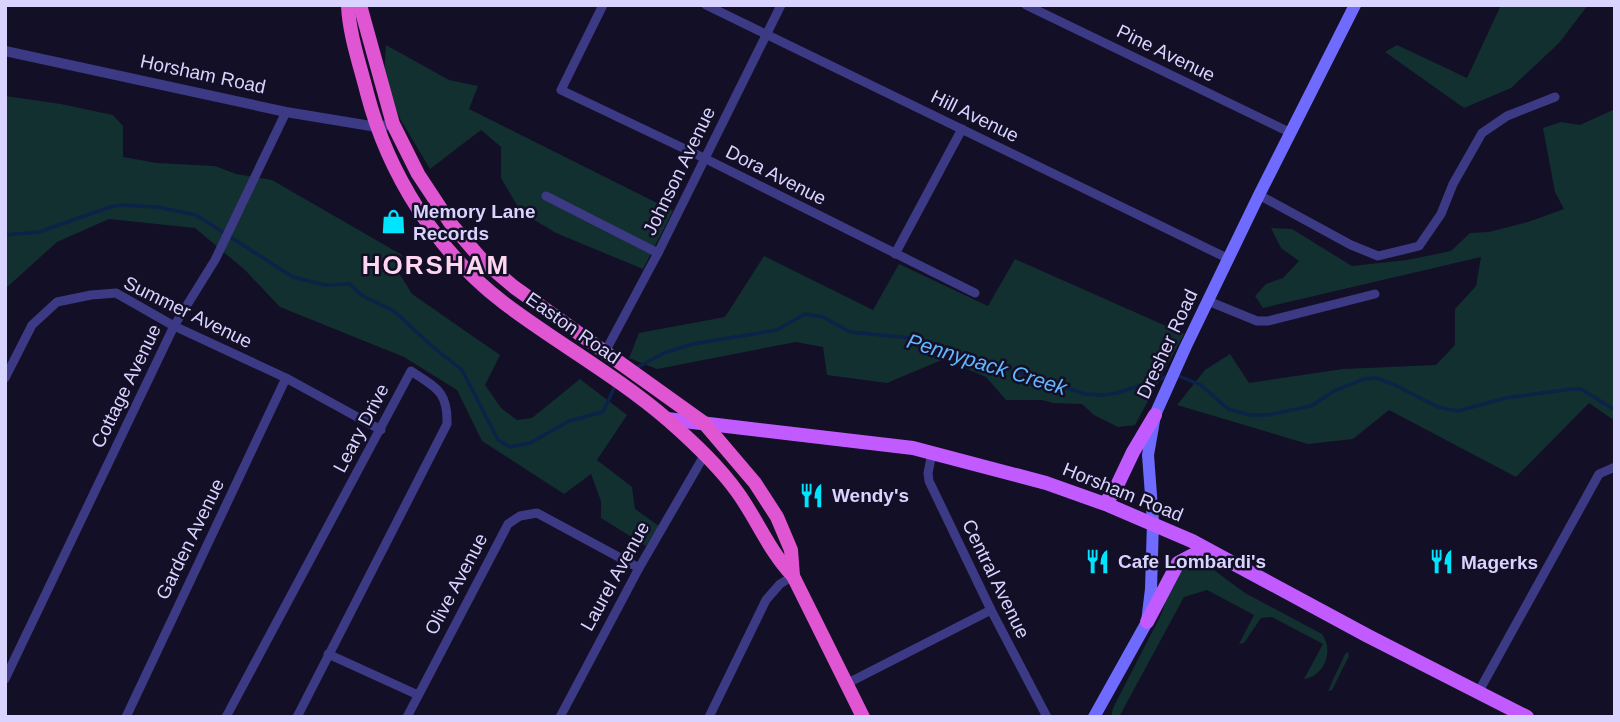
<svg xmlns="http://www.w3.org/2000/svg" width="1620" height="722" viewBox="0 0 1620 722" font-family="Helvetica,sans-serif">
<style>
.green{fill:#12302f}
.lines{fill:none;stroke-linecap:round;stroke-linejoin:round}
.stream{stroke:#0c2248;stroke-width:3.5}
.minor{stroke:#3d3a85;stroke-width:9}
.tertiary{stroke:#3d3a85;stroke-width:10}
.secondary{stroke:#6f6bff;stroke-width:12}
.primary{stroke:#c25bff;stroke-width:14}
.trunk{stroke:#e055d1;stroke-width:14}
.labels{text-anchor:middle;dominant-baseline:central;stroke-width:5;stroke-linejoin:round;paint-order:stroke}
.street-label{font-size:19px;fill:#d9d4ff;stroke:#130f26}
.poi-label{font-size:19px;font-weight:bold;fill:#d9d4ff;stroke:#130f26;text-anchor:start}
.water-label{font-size:21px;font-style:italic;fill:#62b6ff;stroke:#130f26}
.district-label{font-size:26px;font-weight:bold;letter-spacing:2px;fill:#ffd6f0;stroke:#130f26}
</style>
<rect width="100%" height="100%" fill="#130f26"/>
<!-- green -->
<g class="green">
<path d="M1501,5H1588L1559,43L1511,88L1464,108L1385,52L1397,45L1467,78Z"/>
<path d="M386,45L449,80L478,86L469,109L673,211L643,269L556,233L521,212L501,178V147L481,130L430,169L399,117L384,75Z"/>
<path d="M5,96L61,104L113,115L123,126V157L157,163L215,166L236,174L272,180L402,255L399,273L412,294L500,355L485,385L501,408L517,420L532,418L580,379L627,415L597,460L632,487L635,509L659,526L646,546L601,518V501L591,474L564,494L482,441L457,390L404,357L280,307L245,270L195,228L109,219L57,242L5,289Z"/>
<path d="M1615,109V421L1589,403L1516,477L1389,410L1353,439L1308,444L1177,405L1205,370L1230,354L1249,383L1343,369L1436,365L1455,345V309L1476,286L1481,257L1263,308L1255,296L1266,284L1283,278L1299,261L1281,248L1271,228L1292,229L1352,266L1407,260L1451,251L1470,233L1489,232L1528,222L1564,209L1555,192L1543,128L1561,122L1580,125Z"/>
<path d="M764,256L873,310L899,264L988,306L1015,259L1184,334L1135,425L1118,427L1094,415L1082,404L1053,403L1042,400H1006L986,377L944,359L887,383L827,375L823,347L796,342L657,369L629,358L639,333L725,317Z"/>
<path d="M1194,561L1203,562L1245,593L1322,634C1334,650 1325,676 1304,679L1323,644L1272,617L1261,618L1244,643L1239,644L1254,615L1207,590L1184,597L1119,717H1111L1113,708L1163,611C1167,589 1175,571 1194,561Z"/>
<path d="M1348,652L1349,656L1332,690L1328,691L1345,654Z"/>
</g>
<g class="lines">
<!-- stream -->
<g class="stream">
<path d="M5,235L39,232L110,207L121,205L157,207L196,215L293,277L325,285L350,284L361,295L394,311L433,347L462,370L498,440L510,447L530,443L569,421L603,412L615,386"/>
<path d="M636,368L666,352L693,344L777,330L805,314L823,317L850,332L911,338L1085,394L1103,395L1117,393L1169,376"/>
<path d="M1176,375L1201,385L1228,409L1250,415H1268L1311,406L1334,391L1364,379L1376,378L1393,384L1438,407L1457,411L1506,398L1572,389H1581L1615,410"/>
</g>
<!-- minor -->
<g class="minor">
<path d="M603,5L561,90L704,158L975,293"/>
<path d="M706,5L1229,259"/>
<path d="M1026,5L1291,133"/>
<path d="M1259,195L1351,245L1378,256L1419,246L1441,214L1453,184L1482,133L1507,116L1555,97"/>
<path d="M546,196L658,253"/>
<path d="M895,254L962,129"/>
<path d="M1208,301L1257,321H1268L1375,294"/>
<path d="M605,352L658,253L781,5"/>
<path d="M5,378L32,325L57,302L91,295L116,293L174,326L286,378L381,430"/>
<path d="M932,453L928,473L929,481L991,610L1047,717"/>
<path d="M328,654L418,695"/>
<path d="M5,679L174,326L215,260L286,112"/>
<path d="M846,684L991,610"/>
<path d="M1479,691L1599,474L1615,467"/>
<path d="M126,717L286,378"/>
<path d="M226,717L411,371C436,388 448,391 447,424L297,717"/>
<path d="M407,717L508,524L520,516L537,513L639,568"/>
<path d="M560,717L639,568L705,454"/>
<path d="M709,717L766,600L780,584L793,576"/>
</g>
<!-- tertiary -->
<path class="tertiary" d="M5,51L286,112L377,127L393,124"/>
<!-- secondary -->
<path class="secondary" d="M1094,717L1147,622L1151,589L1153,522L1148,455L1155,415L1186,346L1259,195L1355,5"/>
<!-- primary -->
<g class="primary">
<path d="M667,419L913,448L1046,483L1108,505L1192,541L1368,636L1527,717"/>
<path d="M1105,503L1114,492L1133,452L1155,415"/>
<path d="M1147,622L1178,563L1193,555H1216"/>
</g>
<!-- trunk -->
<g class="trunk">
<path d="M348,5C349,34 360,65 367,93C388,174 437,252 504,303C557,343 617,376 668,420C693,442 719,466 738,493C758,521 769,551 793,576L863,717"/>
<path d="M360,5L393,124L418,174L451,224L483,261L514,287L704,423L755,483L777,517L791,550L793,576"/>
</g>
</g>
<!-- icons -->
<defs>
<symbol id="shop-bare" viewBox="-9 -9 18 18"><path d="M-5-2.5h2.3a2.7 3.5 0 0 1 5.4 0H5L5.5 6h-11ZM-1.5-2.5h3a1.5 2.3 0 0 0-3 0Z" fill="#00e5ff" stroke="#130f26" stroke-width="2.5" paint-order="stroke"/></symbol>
<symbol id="restaurant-bare" viewBox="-9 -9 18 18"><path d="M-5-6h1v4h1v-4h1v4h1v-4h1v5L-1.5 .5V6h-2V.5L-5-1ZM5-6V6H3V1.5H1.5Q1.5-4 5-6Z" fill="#00e5ff" stroke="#130f26" stroke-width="2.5" paint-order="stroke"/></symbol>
</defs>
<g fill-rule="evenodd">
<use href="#shop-bare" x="376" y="204" width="35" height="35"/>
<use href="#restaurant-bare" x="794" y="478" width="35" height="35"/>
<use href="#restaurant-bare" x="1080" y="544" width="35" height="35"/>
<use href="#restaurant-bare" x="1424" y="544" width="35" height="35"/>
</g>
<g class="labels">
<!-- street labels -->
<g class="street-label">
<text transform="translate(1166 53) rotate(26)">Pine Avenue</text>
<text transform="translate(203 74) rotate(12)">Horsham Road</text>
<text transform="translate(975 116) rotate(26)">Hill Avenue</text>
<text transform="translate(679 171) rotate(-64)">Johnson Avenue</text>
<text transform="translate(776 175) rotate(27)">Dora Avenue</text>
<text transform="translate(188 312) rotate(26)">Summer Avenue</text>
<text transform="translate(573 328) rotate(35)">Easton Road</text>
<text transform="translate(1167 344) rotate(-65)">Dresher Road</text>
<text transform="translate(126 386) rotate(-64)">Cottage Avenue</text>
<text transform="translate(361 428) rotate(-62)">Leary Drive</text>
<text transform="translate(1123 492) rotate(22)">Horsham Road</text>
<text transform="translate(190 539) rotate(-64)">Garden Avenue</text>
<text transform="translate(615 576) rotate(-61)">Laurel Avenue</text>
<text transform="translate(996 579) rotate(64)">Central Avenue</text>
<text transform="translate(456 584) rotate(-62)">Olive Avenue</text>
</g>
<!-- poi labels -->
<g class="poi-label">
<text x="413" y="211">Memory Lane<tspan x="413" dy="22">Records</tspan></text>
<text x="832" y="495">Wendy's</text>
<text x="1118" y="561">Cafe Lombardi's</text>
<text x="1461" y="562">Magerks</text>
</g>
<!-- water labels -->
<g class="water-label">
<text transform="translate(987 364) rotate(17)">Pennypack Creek</text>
</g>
<!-- district labels -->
<g class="district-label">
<text x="436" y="265">HORSHAM</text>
</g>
</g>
<!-- border -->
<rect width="1620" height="722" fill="none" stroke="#d9d4ff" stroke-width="14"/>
</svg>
